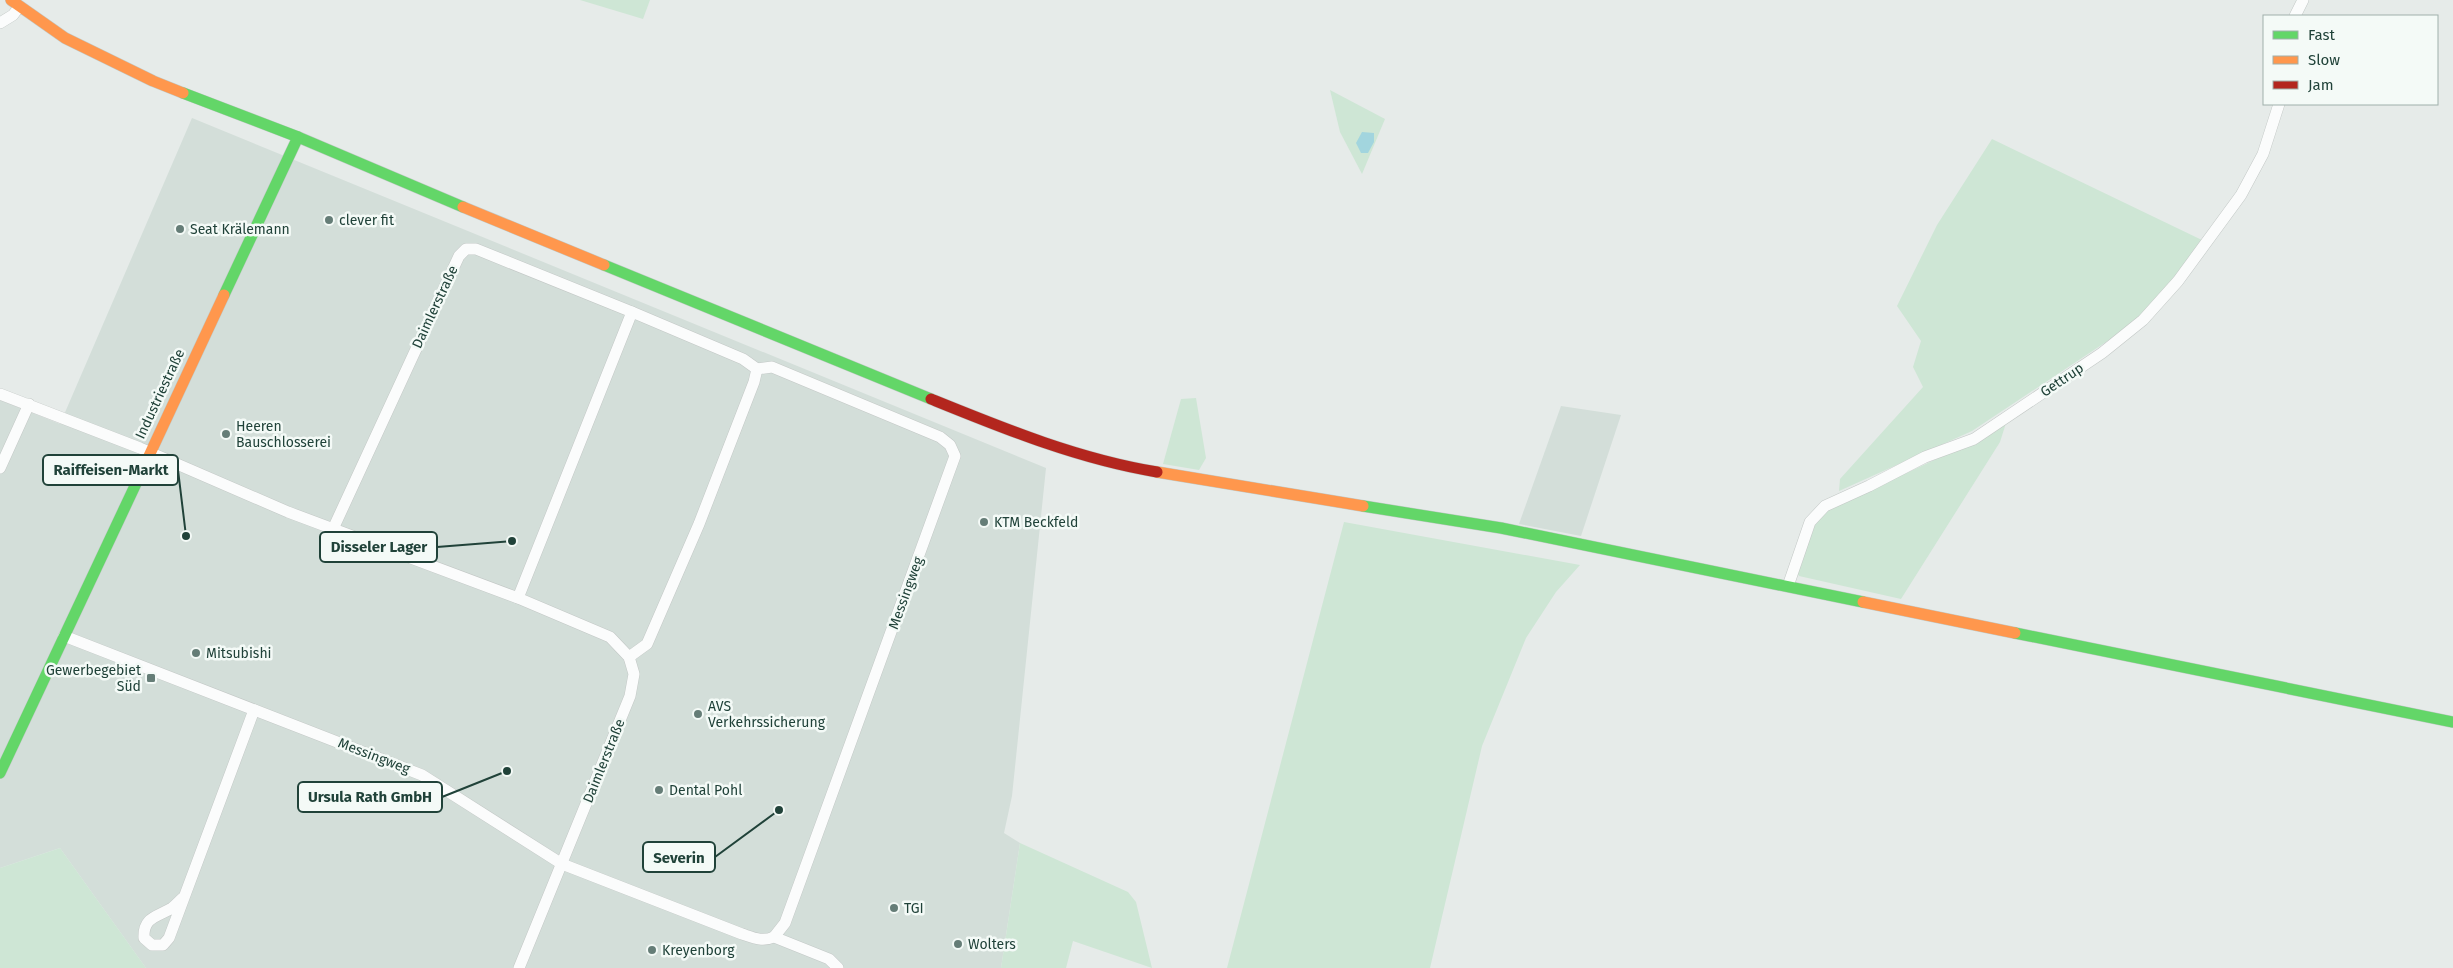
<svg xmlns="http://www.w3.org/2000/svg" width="2453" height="968" viewBox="0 0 2453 968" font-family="'Fira Sans',sans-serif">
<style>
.built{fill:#d3ded9}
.green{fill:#cee6d5}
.water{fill:#a2d5de}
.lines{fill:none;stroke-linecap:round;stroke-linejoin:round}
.street-casing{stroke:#c3c8c6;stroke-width:12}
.fast-casing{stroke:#c1c9c6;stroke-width:12}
.slow-casing{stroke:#c1c9c6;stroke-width:12}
.jam-casing{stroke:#c1c9c6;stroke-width:12}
.street{stroke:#fbfcfc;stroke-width:11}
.fast{stroke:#63d668;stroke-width:11}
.slow{stroke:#ff974d;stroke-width:11}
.jam{stroke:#b3261e;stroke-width:11}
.poi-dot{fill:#657d77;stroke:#f4faf7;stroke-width:2}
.labels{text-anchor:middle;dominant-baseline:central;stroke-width:5;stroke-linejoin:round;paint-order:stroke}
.poi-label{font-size:14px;fill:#204239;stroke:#f4faf7;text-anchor:start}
.street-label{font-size:14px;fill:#204239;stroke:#f4faf7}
.leader{fill:none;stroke:#204239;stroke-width:2}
.callout-dot{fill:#204239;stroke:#f4faf7;stroke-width:2}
.callout{fill:#f4faf7;stroke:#204239;stroke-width:2}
.callout-label{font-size:15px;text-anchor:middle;font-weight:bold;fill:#204239}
</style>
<rect width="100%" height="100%" fill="#e6ebe9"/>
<!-- built -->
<g class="built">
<path d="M192,118L1046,468L1012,796L1004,833L1020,843L1001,968H146L60,848L0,868V400L60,424Z"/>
<path d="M1561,406L1621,415L1581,536L1519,524Z"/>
</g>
<!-- green -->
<g class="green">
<path d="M580,0H650L643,19Z"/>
<path d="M1330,90L1385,119L1362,174L1340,132Z"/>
<path d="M1992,139L2204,241L2147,310L2124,330L1972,431L1839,491L1840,479L1923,387L1913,367L1921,341L1897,306L1937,225Z"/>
<path d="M1196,398L1206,458L1199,470L1163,464L1181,399Z"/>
<path d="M2006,423L2000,442L1901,599L1799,576L1795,569L1818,515L1951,452Z"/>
<path d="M1344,522L1580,565L1556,592L1526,638L1482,746L1430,968H1227Z"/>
<path d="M1020,843L1128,892L1136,902L1152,968L1073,941L1066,968H1001Z"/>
<path d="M60,848L146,968H0V868Z"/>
</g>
<!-- water -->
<path class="water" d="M1362,132L1374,133V142L1368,153H1361L1356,143Z"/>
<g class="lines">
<defs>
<g id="street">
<path d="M2295,16L2303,0"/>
<path d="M0,23L13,15L19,7"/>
<path d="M632,312L743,359L757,369"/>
<path d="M757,369L772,367L940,437L950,445L955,456L785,923L774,937"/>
<path d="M0,394L140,448L288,512L518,598L610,637L629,657L634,674L630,696L519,968"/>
<path d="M0,468L29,404"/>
<path d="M333,529L459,256L466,249H476L632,312L518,598"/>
<path d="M1788,586L1810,522L1825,506L1869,486L1925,457L1974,439L2102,353L2143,320L2178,281L2241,195L2263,154L2279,104"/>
<path d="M64,636L422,775L562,864L742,934C754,938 762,942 774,937L829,959L838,968"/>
<path d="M629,657L647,644L699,524L754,382L757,369"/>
<path d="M184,897C180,900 176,905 172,908C157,917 143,917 144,938L152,945H163L169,938L254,710"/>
</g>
<g id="fast">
<path d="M183,93L298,137L463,207"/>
<path d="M604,265L931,399"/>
<path d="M224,295L298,137"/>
<path d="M1363,506L1501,528L1863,602"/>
<path d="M2015,633L2453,722"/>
<path d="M0,773L141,473"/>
</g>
<g id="slow">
<path d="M11,0L65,38L153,81L183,93"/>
<path d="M463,207L604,265"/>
<path d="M1157,472L1363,506"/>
<path d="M141,473L224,295"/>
<path d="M1863,602L2015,633"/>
</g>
<path id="jam" d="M931,399C1005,429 1078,459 1157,472"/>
</defs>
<!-- street casing -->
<use href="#street" class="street-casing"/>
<!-- fast casing -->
<use href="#fast" class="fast-casing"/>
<!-- slow casing -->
<use href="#slow" class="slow-casing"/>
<!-- jam casing -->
<use href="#jam" class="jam-casing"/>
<!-- street -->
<use href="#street" class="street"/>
<!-- fast -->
<use href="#fast" class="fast"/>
<!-- slow -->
<use href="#slow" class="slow"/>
<!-- jam -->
<use href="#jam" class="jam"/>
</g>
<!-- markers -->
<g class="poi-dot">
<circle cx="329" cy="220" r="5"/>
<circle cx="180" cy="229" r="5"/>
<circle cx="226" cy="434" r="5"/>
<circle cx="984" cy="522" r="5"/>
<circle cx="196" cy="653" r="5"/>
<rect x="146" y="673" width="10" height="10" rx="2.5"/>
<circle cx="698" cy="714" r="5"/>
<circle cx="659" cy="790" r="5"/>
<circle cx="894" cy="908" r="5"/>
<circle cx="958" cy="944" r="5"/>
<circle cx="652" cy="950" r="5"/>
</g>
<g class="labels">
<!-- poi labels -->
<g class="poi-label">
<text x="339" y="220">clever fit</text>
<text x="190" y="229">Seat Krälemann</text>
<text x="236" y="426">Heeren<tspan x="236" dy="16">Bauschlosserei</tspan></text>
<text x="994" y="522">KTM Beckfeld</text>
<text x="206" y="653">Mitsubishi</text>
<text x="141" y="670" text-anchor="end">Gewerbegebiet<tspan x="141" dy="16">Süd</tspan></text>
<text x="708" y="706">AVS<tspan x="708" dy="16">Verkehrssicherung</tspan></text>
<text x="669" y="790">Dental Pohl</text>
<text x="904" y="908">TGI</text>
<text x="968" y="944">Wolters</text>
<text x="662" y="950">Kreyenborg</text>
</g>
<!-- street labels -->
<g class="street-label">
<text transform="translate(435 307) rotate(-65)">Daimlerstraße</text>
<text transform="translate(2062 380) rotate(-34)">Gettrup</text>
<text transform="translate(160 394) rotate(-65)">Industriestraße</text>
<text transform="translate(906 593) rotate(-70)">Messingweg</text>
<text transform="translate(374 756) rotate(21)">Messingweg</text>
<text transform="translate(604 761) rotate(-68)">Daimlerstraße</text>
</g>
</g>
<!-- callouts -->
<path class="leader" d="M186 536L178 470M512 541L437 547M507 771L442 797M779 810L715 857"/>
<g class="callout-dot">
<circle cx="186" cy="536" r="5"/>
<circle cx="512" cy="541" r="5"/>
<circle cx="507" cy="771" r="5"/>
<circle cx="779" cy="810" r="5"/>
</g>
<g class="callout">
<rect x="43" y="455" width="135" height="30" rx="5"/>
<rect x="320" y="532" width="117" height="30" rx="5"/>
<rect x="298" y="782" width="144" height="30" rx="5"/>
<rect x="643" y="842" width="72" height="30" rx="5"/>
</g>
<g class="callout-label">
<text x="111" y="475">Raiffeisen-Markt</text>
<text x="379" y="552">Disseler Lager</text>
<text x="370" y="802">Ursula Rath GmbH</text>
<text x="679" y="863">Severin</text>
</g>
<!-- legend -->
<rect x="2263" y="15" width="175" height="90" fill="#f4faf7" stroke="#9fb0ab"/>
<rect x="2273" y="31" width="25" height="8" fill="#63d668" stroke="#9fb0ab"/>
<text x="2308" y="40" font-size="15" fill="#204239">Fast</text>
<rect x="2273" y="56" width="25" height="8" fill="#ff974d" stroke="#9fb0ab"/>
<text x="2308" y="65" font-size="15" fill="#204239">Slow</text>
<rect x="2273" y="81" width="25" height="8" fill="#b3261e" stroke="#9fb0ab"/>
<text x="2308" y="90" font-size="15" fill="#204239">Jam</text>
</svg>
